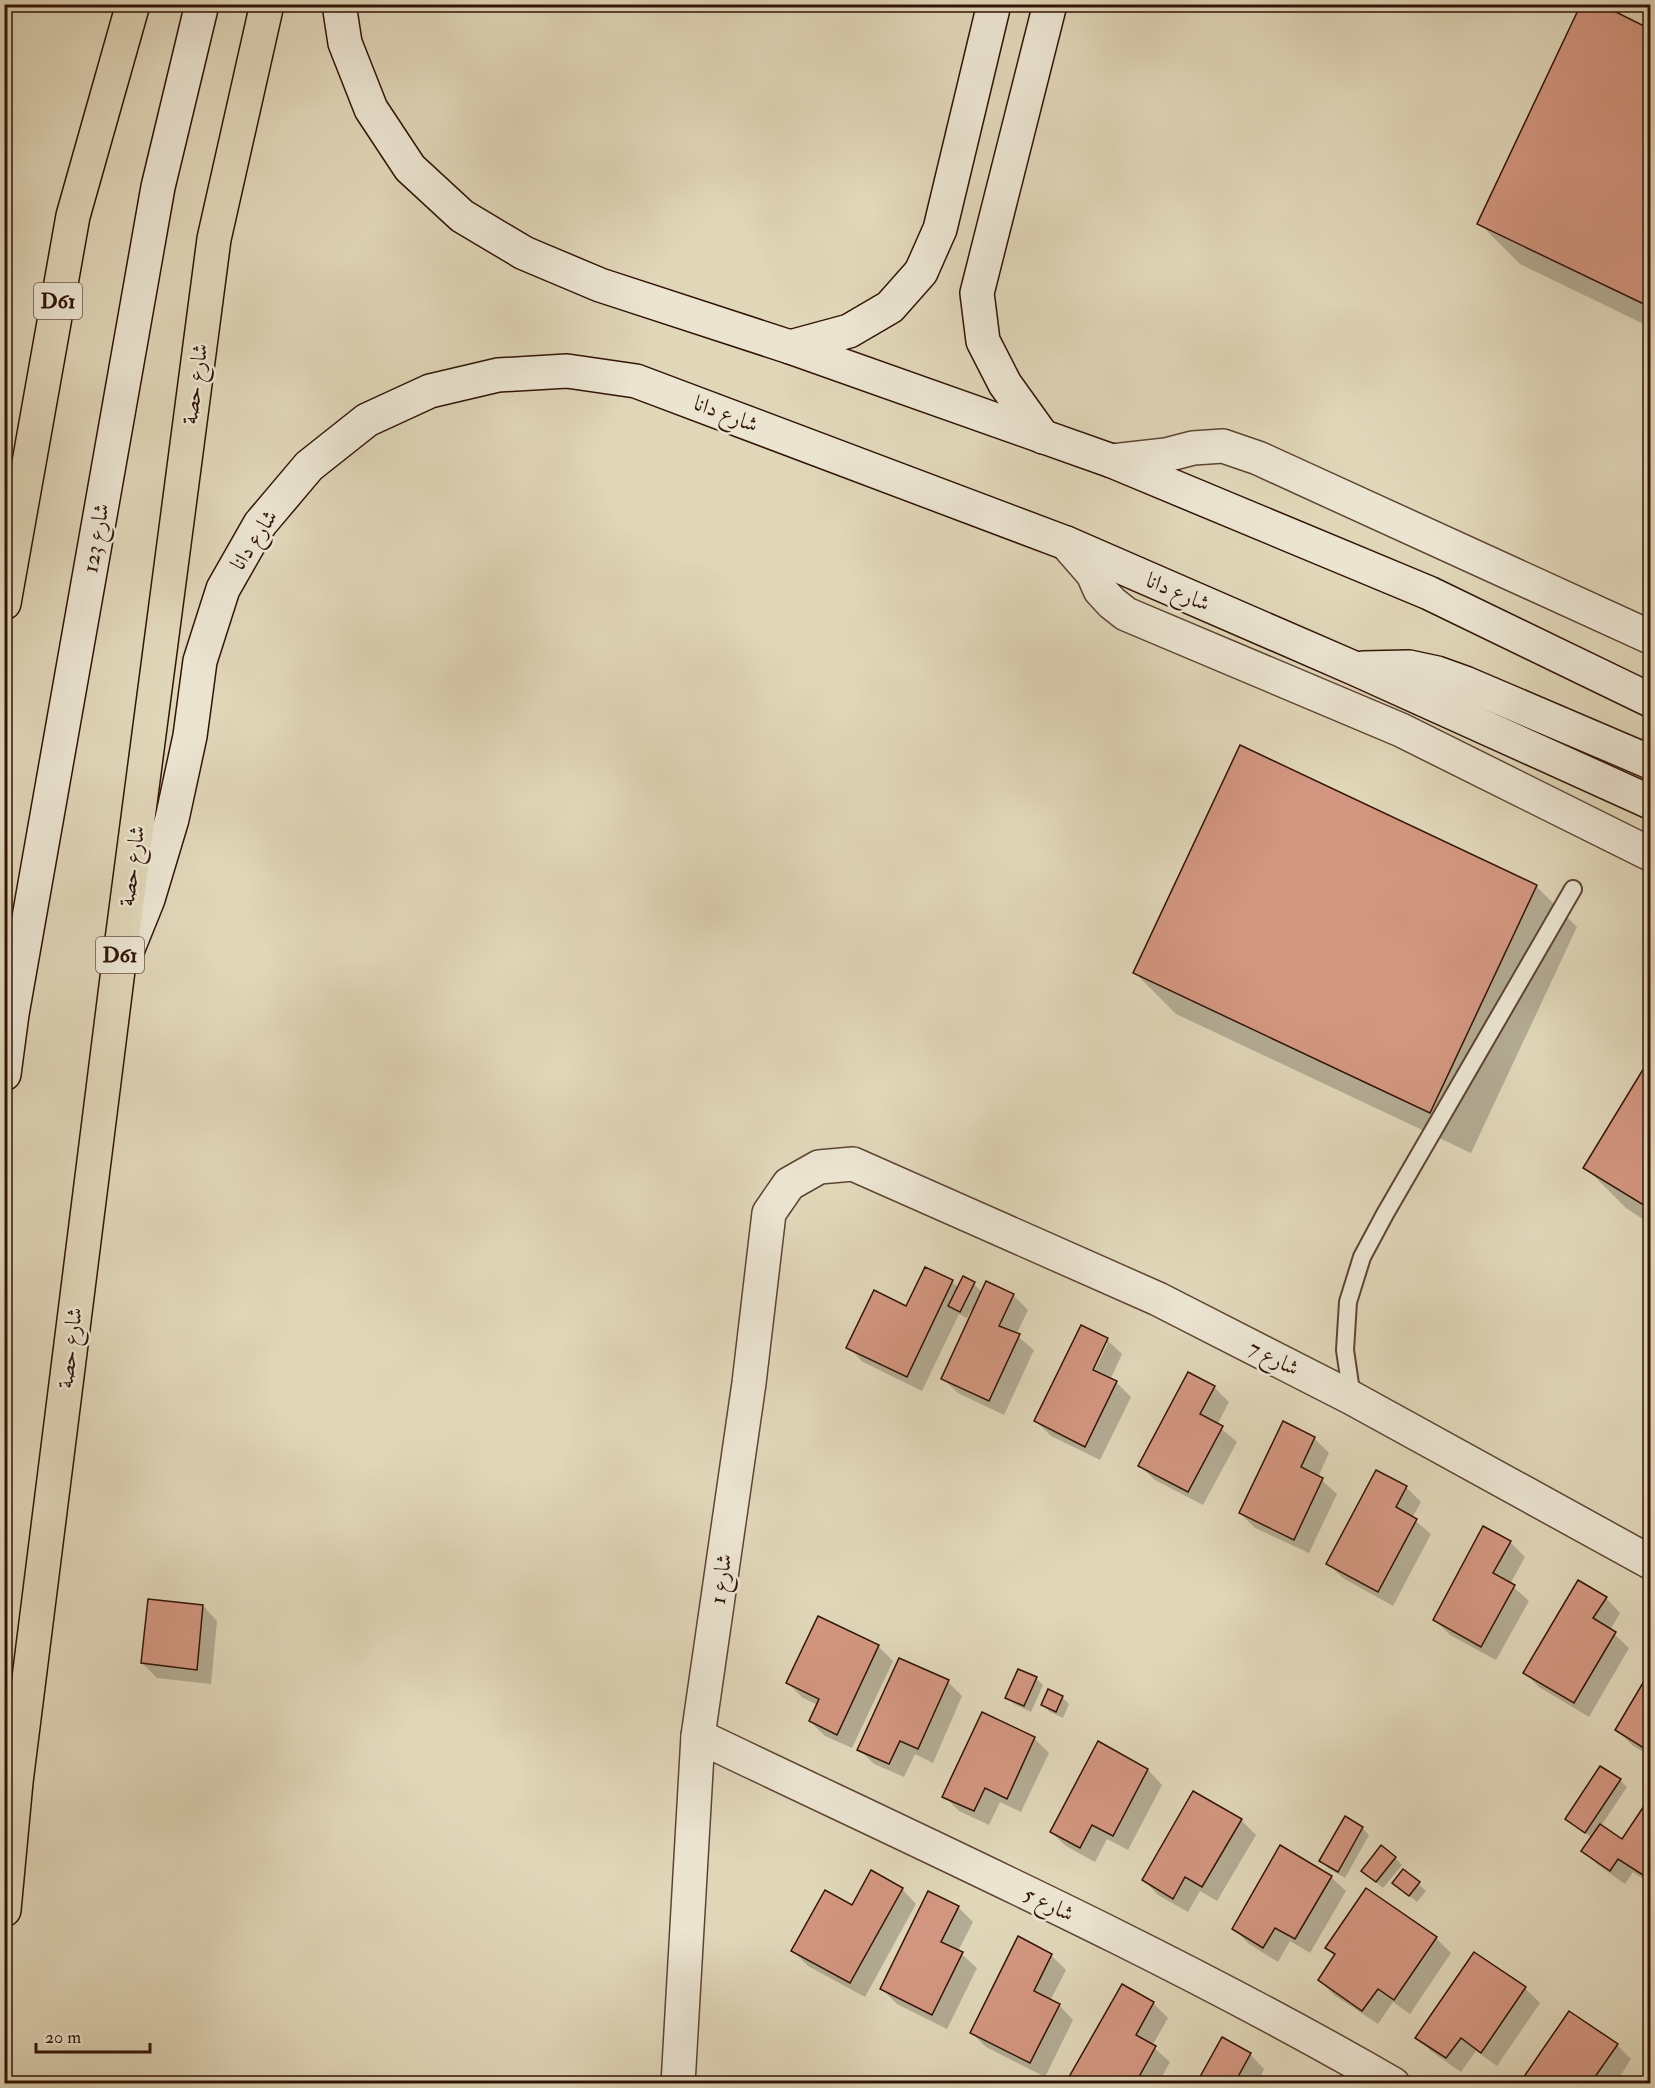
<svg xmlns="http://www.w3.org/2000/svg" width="1655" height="2088" viewBox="0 0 1655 2088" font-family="'IM FELL Double Pica',Amiri,serif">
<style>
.shadow{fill:#0003;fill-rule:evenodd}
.building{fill:#d39680;stroke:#321406;stroke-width:1.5}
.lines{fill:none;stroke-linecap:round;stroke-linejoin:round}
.lane-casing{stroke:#5e4432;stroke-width:20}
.street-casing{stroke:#5e4432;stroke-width:36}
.secondary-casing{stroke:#321406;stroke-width:36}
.primary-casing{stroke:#321406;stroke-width:36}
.lane{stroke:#ebe4d1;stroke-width:16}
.street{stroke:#ebe4d1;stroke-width:33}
.secondary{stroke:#ebe4d1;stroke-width:33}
.primary{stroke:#e0d6b8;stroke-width:33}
.labels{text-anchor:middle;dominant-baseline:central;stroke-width:5;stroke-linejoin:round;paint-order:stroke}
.shield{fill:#ebe4d1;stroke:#6a5243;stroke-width:1.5}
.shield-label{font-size:21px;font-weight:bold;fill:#321406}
.street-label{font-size:22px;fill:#321406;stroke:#ebe4d1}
</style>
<rect width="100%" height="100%" fill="#e0d6b8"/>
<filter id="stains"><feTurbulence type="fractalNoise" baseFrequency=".00333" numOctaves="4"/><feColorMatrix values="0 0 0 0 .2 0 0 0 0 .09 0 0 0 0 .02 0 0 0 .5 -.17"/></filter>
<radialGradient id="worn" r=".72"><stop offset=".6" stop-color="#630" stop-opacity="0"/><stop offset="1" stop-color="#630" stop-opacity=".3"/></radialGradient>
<!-- shadow -->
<g class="shadow">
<path d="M1596,4L1650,31V327L1520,264L1479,223Z"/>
<path d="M1536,886L1577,927L1471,1153L1176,1014L1135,973Z"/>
<path d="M1650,1061V1224L1626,1208L1585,1167Z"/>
<path d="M926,1269L952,1282L959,1288L974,1284L982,1292L1013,1295L1028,1310L1016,1335L1034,1350L1004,1415L958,1393L943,1379L974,1311L971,1310L967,1318L959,1314L922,1391L863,1362L848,1347L907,1308Z"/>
<path d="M1081,1327L1107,1340L1122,1354L1110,1380L1116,1382L1131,1397L1100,1460L1051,1436L1036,1421ZM1104,1343H1108L1091,1377L1088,1376Z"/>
<path d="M1214,1387L1229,1402L1217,1425L1237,1442L1203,1505L1155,1480L1140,1466Z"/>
<path d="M1283,1423L1314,1438L1329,1453L1318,1477L1337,1494L1309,1553L1255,1528L1240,1513Z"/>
<path d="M1406,1487L1421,1502L1412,1518L1431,1534L1393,1606L1343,1578L1328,1564Z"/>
<path d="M1510,1542L1525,1557L1510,1584L1529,1601L1496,1660L1450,1635L1435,1620Z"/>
<path d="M1606,1598L1620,1613L1610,1630L1629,1648L1589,1717L1539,1687L1525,1673Z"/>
<path d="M203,1606L217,1621L211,1684L157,1678L142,1663Z"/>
<path d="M878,1646L893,1661L852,1748L825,1736L810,1721L818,1705L803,1698L788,1683Z"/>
<path d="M1650,1674V1756L1632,1745L1617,1730Z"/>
<path d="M1036,1678L1043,1685L1031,1712L1014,1704L1007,1697Z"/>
<path d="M948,1682L962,1696L933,1763L915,1754L904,1777L874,1764L859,1749Z"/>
<path d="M1062,1697L1069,1704L1063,1718L1050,1712L1043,1705Z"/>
<path d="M1034,1738L1049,1753L1021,1812L1000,1802L989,1825L959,1811L944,1796Z"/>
<path d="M1098,1744L1148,1770L1162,1785L1128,1850L1107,1839L1095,1862L1066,1846L1051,1832Z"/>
<path d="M1620,1780L1627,1787L1601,1826L1622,1841L1650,1799V1884L1633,1872L1625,1884L1598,1865L1583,1851L1592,1838L1567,1819Z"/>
<path d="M1241,1820L1256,1835L1217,1901L1200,1891L1188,1912L1158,1895L1144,1880Z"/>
<path d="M1362,1828L1369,1835L1345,1878L1328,1868L1321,1861Z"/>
<path d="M1395,1858L1402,1865L1383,1888L1363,1871Z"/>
<path d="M1403,1871L1426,1891L1417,1902L1401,1889Z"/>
<path d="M1331,1877L1346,1891L1310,1953L1290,1941L1278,1962L1249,1944L1234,1929Z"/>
<path d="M902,1889L916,1904L865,1997L808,1966L793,1951L853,1907Z"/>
<path d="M958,1907L973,1922L958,1951L977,1968L947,2029L897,2004L882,1989Z"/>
<path d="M1436,1938L1451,1953L1410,2014L1393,2002L1378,2024L1334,1995L1319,1980L1335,1956L1327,1947Z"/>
<path d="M1475,1954L1525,1988L1540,2003L1497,2066L1476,2051L1461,2072L1432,2052L1417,2038Z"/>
<path d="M1051,1955L1066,1970L1050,2001L1059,2005L1073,2020L1045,2077L986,2047L971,2032Z"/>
<path d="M1122,1986L1153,2003L1168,2018L1152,2046L1170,2062L1158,2084H1078L1071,2077Z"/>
<path d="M1617,2045L1631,2059L1615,2084H1521Z"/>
<path d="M1250,2054L1264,2069L1257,2084H1198Z"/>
</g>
<!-- building -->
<g class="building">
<path d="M1581,4H1600L1650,29V307L1477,224Z"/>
<path d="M1240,745L1537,885L1430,1113L1133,973Z"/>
<path d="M1650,1058V1209L1583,1168Z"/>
<path d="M925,1267L953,1280L907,1377L846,1348L874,1290L906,1306Z"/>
<path d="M963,1276L975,1282L960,1312L948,1306Z"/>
<path d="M986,1281L1014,1294L999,1326L1020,1334L989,1401L941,1379Z"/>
<path d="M1081,1325L1108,1338L1093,1370L1117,1381L1085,1447L1034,1421Z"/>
<path d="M1188,1372L1215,1386L1200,1414L1223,1426L1188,1492L1138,1466Z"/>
<path d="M1283,1421L1315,1437L1301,1467L1323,1478L1294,1540L1239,1513Z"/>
<path d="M1376,1470L1407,1486L1396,1507L1417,1519L1378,1592L1326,1564Z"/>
<path d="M1483,1526L1511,1541L1493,1573L1515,1585L1481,1647L1433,1620Z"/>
<path d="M1578,1580L1607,1597L1593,1618L1616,1632L1574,1703L1523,1673Z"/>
<path d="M148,1599L203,1605L197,1670L141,1663Z"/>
<path d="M818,1616L879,1645L837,1735L809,1721L819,1699L786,1683Z"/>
<path d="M899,1658L949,1680L918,1749L900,1741L889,1764L857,1750Z"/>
<path d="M1018,1669L1037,1677L1024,1706L1005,1698Z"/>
<path d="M1650,1671V1752L1615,1730Z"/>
<path d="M1048,1689L1063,1696L1056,1712L1041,1705Z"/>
<path d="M982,1712L1035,1737L1007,1799L985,1788L974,1811L942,1797Z"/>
<path d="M1098,1741L1148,1769L1113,1836L1092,1825L1080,1848L1050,1832Z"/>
<path d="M1600,1766L1621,1779L1585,1833L1565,1819Z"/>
<path d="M1193,1791L1242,1819L1202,1887L1185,1877L1173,1899L1142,1880Z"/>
<path d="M1650,1797V1864L1643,1875L1618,1859L1610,1871L1581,1851L1600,1824L1622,1839Z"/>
<path d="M1345,1816L1363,1827L1338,1872L1319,1861Z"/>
<path d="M1280,1845L1332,1876L1295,1939L1275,1928L1263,1948L1232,1929Z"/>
<path d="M1381,1845L1396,1857L1376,1882L1361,1871Z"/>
<path d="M1403,1869L1420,1882L1409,1896L1392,1883Z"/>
<path d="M871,1870L903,1888L850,1983L791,1951L825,1890L852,1905Z"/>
<path d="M1366,1888L1437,1937L1394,2000L1378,1989L1362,2011L1318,1980L1335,1954L1325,1948Z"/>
<path d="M928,1891L959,1906L941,1942L963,1952L932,2015L880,1989Z"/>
<path d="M1018,1936L1052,1954L1034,1991L1060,2004L1030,2063L970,2033Z"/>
<path d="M1474,1952L1526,1987L1481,2053L1461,2038L1446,2058L1415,2038Z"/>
<path d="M1122,1984L1154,2002L1136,2035L1156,2046L1135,2084H1081L1069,2077Z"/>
<path d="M1569,2011L1618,2044L1590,2084H1519Z"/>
<path d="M1222,2037L1251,2053L1234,2084H1196Z"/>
</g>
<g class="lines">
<defs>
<path id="lane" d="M1352,1398L1345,1350L1348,1302L1362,1257L1385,1214L1573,889"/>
<g id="street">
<path d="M1112,461L1166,455L1193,448L1223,446L1258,458L1650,637"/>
<path d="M1066,543L1093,574L1100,590L1112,603L1126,614L1401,730L1650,854"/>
<path d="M698,1736C932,1848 1168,1954 1393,2084"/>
<path d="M678,2084L698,1736L749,1383L769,1213L789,1184L819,1167L853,1164L1158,1299L1352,1398L1650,1562"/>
</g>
<g id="secondary">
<path d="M339,4L345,43L371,109L410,168L462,216L524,253L600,285L790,347L1112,461L1429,593L1650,700"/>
<path d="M790,347L849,331L890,307L921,272L940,229L994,4"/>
<path d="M1043,437L1005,384L983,341L977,293L1050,4"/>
<path d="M1363,668L1409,667L1437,673L1465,683L1650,762"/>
<path d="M125,956L148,899L172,819L190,736L200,661L223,589L260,524L309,466L367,420L430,391L498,375L567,371L636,381L1066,543L1356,669L1650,802"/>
<path d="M4,1074L12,1014L158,187L202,4"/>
</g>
<g id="primary">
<path d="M4,603L73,216L133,4"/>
<path d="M4,1910L16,1782L117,978L214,239L267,4"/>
</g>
</defs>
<!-- lane casing -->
<use href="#lane" class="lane-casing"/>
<!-- street casing -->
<use href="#street" class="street-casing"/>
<!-- secondary casing -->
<use href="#secondary" class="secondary-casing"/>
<!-- primary casing -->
<use href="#primary" class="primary-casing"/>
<!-- lane -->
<use href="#lane" class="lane"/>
<!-- street -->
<use href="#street" class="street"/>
<!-- secondary -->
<use href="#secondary" class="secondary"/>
<!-- primary -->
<use href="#primary" class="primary"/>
</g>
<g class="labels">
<!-- shield labels -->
<g class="shield">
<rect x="34" y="283" width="48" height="36" rx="4.5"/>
<rect x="96" y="937" width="48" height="36" rx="4.5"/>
</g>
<g class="shield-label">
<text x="58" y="301">D61</text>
<text x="120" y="955">D61</text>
</g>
<!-- street labels -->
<g class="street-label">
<text transform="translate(195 384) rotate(-82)">شارع حصة</text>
<text transform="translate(726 414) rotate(21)">شارع دانا</text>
<text transform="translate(96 538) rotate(-80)">شارع 123</text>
<text transform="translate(254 540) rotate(-57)">شارع دانا</text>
<text transform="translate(1178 592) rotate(23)">شارع دانا</text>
<text transform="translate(132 866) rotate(-82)">شارع حصة</text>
<text transform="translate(70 1348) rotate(-83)">شارع حصة</text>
<text transform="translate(1274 1358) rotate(27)">شارع 7</text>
<text transform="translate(721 1579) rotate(-82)">شارع 1</text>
<text transform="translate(1049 1904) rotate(26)">شارع 5</text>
</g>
</g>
<!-- margin -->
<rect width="1655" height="2088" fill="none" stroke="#e0d6b8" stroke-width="24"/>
<rect x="6" y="6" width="1643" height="2076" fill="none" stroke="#321406" stroke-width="3"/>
<rect x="12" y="12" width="1631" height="2064" fill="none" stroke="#321406" stroke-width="1.5"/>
<!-- scale -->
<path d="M36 2043v9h114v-9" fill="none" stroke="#321406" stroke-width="3"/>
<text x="45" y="2043" font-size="18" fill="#321406" stroke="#ebe4d1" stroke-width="4.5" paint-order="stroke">20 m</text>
<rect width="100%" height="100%" filter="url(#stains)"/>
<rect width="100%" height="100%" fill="url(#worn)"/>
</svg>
